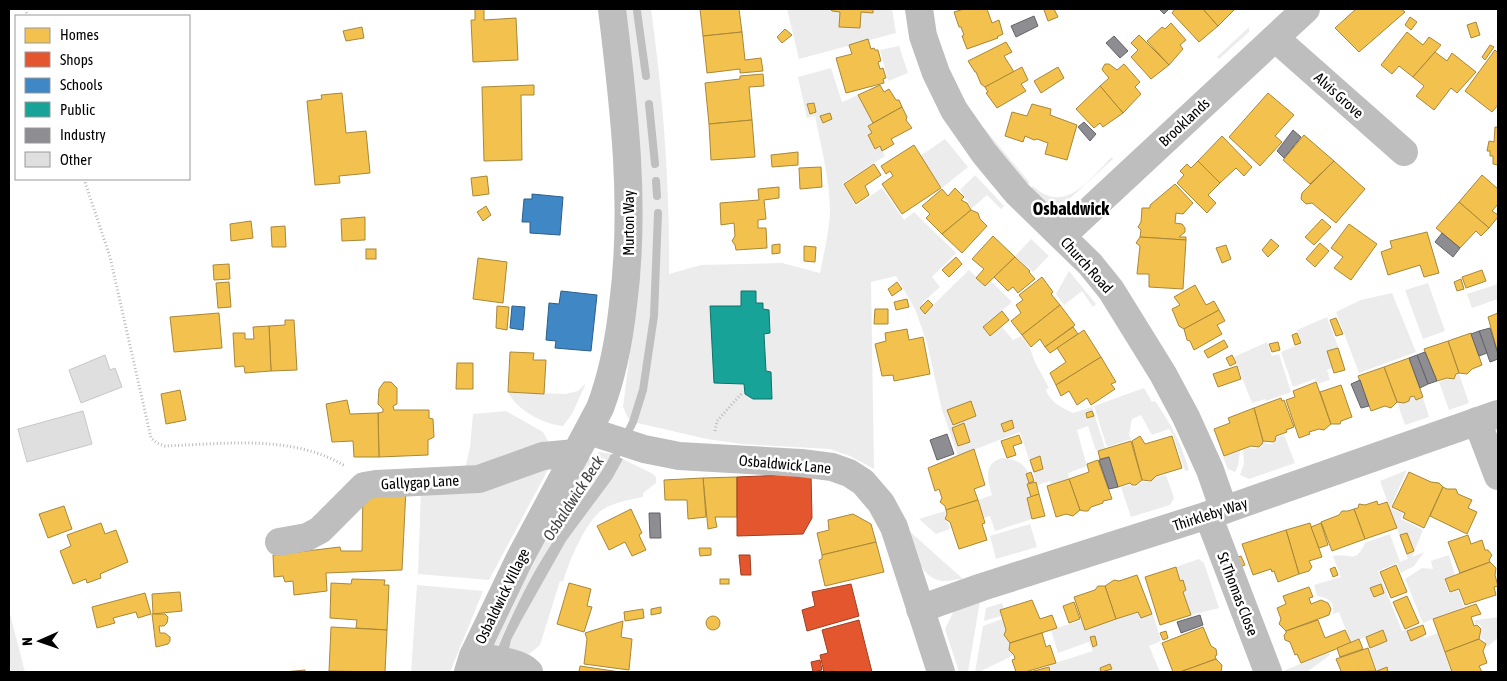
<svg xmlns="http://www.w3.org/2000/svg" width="1507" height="681" viewBox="0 0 1507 681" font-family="'Asap Condensed',sans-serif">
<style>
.green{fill:#ececec}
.water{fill:#bfbfbf}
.homes{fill:#f2c14e;stroke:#a98737}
.shops{fill:#e4572e;stroke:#a03d20}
.schools{fill:#3f88c5;stroke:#2c5f8a}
.public{fill:#17a398;stroke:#10726a}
.industry{fill:#8d8d92;stroke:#636366}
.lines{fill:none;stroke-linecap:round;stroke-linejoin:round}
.stream{stroke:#bfbfbf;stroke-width:8}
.building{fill:#dfdfdf;stroke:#c7c7c7}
.path{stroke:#b9b9b9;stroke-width:3;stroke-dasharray:1 2.5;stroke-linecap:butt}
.minor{stroke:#bebebe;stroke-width:28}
.labels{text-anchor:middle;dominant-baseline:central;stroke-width:5;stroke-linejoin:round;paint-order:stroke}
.street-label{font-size:15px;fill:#000;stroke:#fff}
.water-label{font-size:16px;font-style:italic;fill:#444;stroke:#fff}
.quarter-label{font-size:18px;font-weight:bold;fill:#000;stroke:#fff}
</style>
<rect width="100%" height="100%" fill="#fff"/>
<!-- green -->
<g class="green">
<path d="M624,9H651C663,96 670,186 669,274L701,265L782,263L820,273C824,252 830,229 830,208C829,177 821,146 815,116L807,118L798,77L831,68L842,102L858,95L873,123L868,126L872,133L868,136L875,148L880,146L885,156L843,183L856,206L882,188L904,220L914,212L956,253L932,277L940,287L922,303L928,310L969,270L985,286L990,280L1012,302L983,327L989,336L1001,326L1013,340L1021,336L1029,346L1035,362L1049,388L1046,390C1051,403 1061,407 1073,413L1092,407L1105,448L1096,451L1088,426L1077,430L1087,466L1068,473L1069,479L1051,484L1050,481L1037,485L1020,432L958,456L942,410L927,343L915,309L896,276L871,282L874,469L850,456L830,449L742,444L707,439L633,422L628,418L623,407L633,329Z"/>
<path d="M787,9H830L832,11L840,12L839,27L860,28L861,12L872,13L873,9H892L896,33L799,59Z"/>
<path d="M1249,27V32L1219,59L1217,57Z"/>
<path d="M899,46L908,73L888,81L880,50Z"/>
<path d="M984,128L1030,183L1028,184L1017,174L981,130Z"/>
<path d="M945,139L968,167L942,188L920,156Z"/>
<path d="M1112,157L1113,159L1067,201L1058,205H1049L1031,188L1033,186C1065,216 1089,179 1112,157Z"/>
<path d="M975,175L1004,206L1001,209L987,195L971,209L967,200L964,199L965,197L960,190Z"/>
<path d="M1031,239L1049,256L1033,272L1015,256Z"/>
<path d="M1069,271L1096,304L1093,307L1082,291L1064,305L1056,294Z"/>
<path d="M1428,283L1445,331L1423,339L1405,290Z"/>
<path d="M1498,284V299L1472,308L1467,294Z"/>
<path d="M1392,293L1416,352L1359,373L1336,312L1361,300Z"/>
<path d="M1327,317L1344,363L1327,370L1330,380L1317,384L1315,379L1293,387L1281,352L1302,343L1297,330Z"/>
<path d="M1267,342L1272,356L1279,354L1291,392L1266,401L1265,399L1252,403L1234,357Z"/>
<path d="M1459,374L1469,403L1449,410L1439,382L1447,379L1454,380L1457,375Z"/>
<path d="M586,383L572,414L563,426C543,424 517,410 508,392L565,394L578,391Z"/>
<path d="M1144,388L1152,402L1155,401C1171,424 1181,443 1189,470L1185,471L1173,435L1169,429L1152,435L1141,415L1132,419L1129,435L1131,439L1107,447L1094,406Z"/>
<path d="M1414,396L1416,400L1423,397L1429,417L1405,425L1397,402L1404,403L1409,401L1410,397Z"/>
<path d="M506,411L543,432L549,443L464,473L470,447L473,414Z"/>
<path d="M1284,435L1295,463L1249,479L1240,475L1244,463L1243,450L1250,447L1254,449L1261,447L1263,441L1268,444H1273L1277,437Z"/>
<path d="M1240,451L1238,466L1235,472L1228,469L1223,457Z"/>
<path d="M599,452L611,454C596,485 572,510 554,540C532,573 515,608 499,644V651L487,646L588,459Z"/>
<path d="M1002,458C1027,460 1033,473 1031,497L1027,498L1032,519L995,531L990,516L983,518L978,500L992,495C988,481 982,464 1002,458Z"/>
<path d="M623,459L653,474L656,477V483L643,493V497C629,500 614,502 602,510C586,521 568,563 563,582L560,581L540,645L529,654L521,657L508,654L511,640L521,621L566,541L612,479Z"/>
<path d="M551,464L489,580L418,574L421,489Z"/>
<path d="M1407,470L1390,508L1403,513L1401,519L1423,530L1412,557L1424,552L1414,566L1401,573L1397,563L1378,571L1402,631L1419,625L1424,638L1438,633L1451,672H1388L1386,667L1377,671L1365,637L1351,643L1339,612L1333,614C1335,602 1329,598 1317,596L1314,585L1341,577L1333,556C1352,552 1355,566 1366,541L1367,542L1390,534L1400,562L1408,559L1380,481Z"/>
<path d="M1166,475L1174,498L1170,505L1131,517L1121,487L1129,485L1136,487C1144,480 1140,482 1150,482L1156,477Z"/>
<path d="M945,511L946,514L944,519L948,523L950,529L936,534L919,519Z"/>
<path d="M1030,524L1037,547L996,559L990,536Z"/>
<path d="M907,529L963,579C956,579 949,581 943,581C919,579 914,548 907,529Z"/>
<path d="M1449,555L1455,575L1444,580L1449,593L1458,590L1464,607L1423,623L1405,579L1422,568L1433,569L1431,561Z"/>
<path d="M1199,559L1204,563L1219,608L1191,615L1183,592L1186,590L1183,580L1180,581L1176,567Z"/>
<path d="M417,585L483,591L450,672H411Z"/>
<path d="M981,595L968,672H959L945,629L955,609Z"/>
<path d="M1002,603L1004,609L1000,610L1001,616L984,621L986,608Z"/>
<path d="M9,610L25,672H9Z"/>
<path d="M1138,612L1141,618L1153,614L1161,641L1149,646L1160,672H1051L1049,665L1093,651L1089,642L1058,653L1051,630L1082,620L1086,629Z"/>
<path d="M1498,617V638L1487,647L1484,640L1480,638C1481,632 1485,628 1478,624H1475L1474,621L1476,620Z"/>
<path d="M1002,619L1006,630L1004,635L1009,640L1011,645L1009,650L1014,655L979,672H975L983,626Z"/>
<path d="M1328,652L1330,655L1307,672H1281Z"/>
</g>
<!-- water -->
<path class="water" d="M611,454L623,459L612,479L566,541L521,621L511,640L508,654L499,651V645C515,608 532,573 554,540C572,510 596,485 611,454Z"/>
<!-- homes -->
<g class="homes">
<path d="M475,9H484V20L516,18L518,60L473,62L471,20H475Z"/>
<path d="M700,9H739L742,32L703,36Z"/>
<path d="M830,9H873V13L861,12L860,28L839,27L840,12L832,11Z"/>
<path d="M964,9H987L992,23L999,20L1003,34L997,37L998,38L967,49L962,36L964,35L961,27H959L954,12Z"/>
<path d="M1046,9H1054L1058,17L1048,21L1044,10Z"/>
<path d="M1175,9H1203L1218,26L1199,42L1172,13Z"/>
<path d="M1203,9H1235L1218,26Z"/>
<path d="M1356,9H1401L1405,12L1359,52L1335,28Z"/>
<path d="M1410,17L1417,22L1411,30L1405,25Z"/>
<path d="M1476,22L1480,35L1471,38L1467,25Z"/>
<path d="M1171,23L1186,40L1180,45L1183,49L1169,65L1147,41L1162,27L1165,29Z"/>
<path d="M362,27L364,38L346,41L343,31Z"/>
<path d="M785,29L792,35L782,43L777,37Z"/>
<path d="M742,32L745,60L761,58L763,71L740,73V69L707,73L703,36Z"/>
<path d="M1407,32L1423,45L1429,37L1441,45L1413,77L1399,66L1392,74L1381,65Z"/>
<path d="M1139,35L1169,65L1151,79L1131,57L1138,50L1131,43Z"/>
<path d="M868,39L871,49L874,48L875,50H878L881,61L878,62L880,69L883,68L886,78L883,79L884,83L846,93L836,58L852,54L849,45Z"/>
<path d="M1006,42L1012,52L1004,56L1014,72L985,87L981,84L976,72H975L968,61Z"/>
<path d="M1490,45L1494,47L1485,60L1482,57Z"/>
<path d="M1495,50L1498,53V105L1492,112L1465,91Z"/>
<path d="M1435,52L1447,61L1452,53L1476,72L1457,93L1451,88L1434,110L1416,96L1424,86L1413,77Z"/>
<path d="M1105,64H1109L1117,70L1124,64L1140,82L1135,87L1141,94L1123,113L1100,86L1109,78L1103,71L1102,69Z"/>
<path d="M1022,67L1028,80L1021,84L1026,91L997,108L986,93L988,92L985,87Z"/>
<path d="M1058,67L1064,78L1041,93L1034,81Z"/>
<path d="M763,74L764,86L749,87L752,120L709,124L705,83L740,79V76Z"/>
<path d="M534,85V95H521L522,160L484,161L482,87Z"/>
<path d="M880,85L884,92L889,89L896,100H899L902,107L873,123L858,95Z"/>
<path d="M1100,86L1123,113L1103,127L1100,123L1094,128L1076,109Z"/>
<path d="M342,93L346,133L366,131L370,173L339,176L340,183L315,185L307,101L322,99L321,95Z"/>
<path d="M1268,93L1294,115L1275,136L1282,142L1260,166L1229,137Z"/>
<path d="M814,103L816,112L810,114L807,104Z"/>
<path d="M1032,104L1051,109L1050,115L1077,125L1067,160L1045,154L1048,143L1037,139L1034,140L1025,136L1023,142L1005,136L1012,112L1027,116Z"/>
<path d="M902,107L907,117L906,120L912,128L891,139L894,144L882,151L880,146L875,149L868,135L872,133L868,126Z"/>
<path d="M830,113L832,119L823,123L820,116Z"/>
<path d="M752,120L755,157L711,160L709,124Z"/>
<path d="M1495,127H1498V165L1493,164V156H1490V151H1487L1489,141L1494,142Z"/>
<path d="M1304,135L1334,161L1310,184L1283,160Z"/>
<path d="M1222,136L1252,167L1244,176L1236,168L1220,183L1198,161Z"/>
<path d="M914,145L941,188L902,214L882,184L893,176L890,171L886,174L881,166Z"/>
<path d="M798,152V165L772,167L771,155Z"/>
<path d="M1198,161L1220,183L1208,195L1216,203L1207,213L1177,183L1184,175L1180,171L1187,164L1191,168Z"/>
<path d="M1334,161L1365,189L1336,223L1312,203L1306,204L1301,199L1302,193Z"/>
<path d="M874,164L881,175L865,186L869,195L856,204L844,184Z"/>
<path d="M821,167L822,187L800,189L799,168Z"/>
<path d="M1482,175L1498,189V204L1492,211L1498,215V217L1489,228L1459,202Z"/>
<path d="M487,176L489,194L473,196L471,178Z"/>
<path d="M1175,184L1193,203L1183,214L1176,213L1175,223L1182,224L1185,228V232L1179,237H1186V240L1140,237L1141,230L1138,227L1141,222L1142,208H1150V205Z"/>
<path d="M779,187V198L764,200L766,219L758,220V228H766L767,248L736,250L735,245L732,241L735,236L734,223L721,225L720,203L759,200L758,189Z"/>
<path d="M955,188L964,197L961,200L967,203L971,210L942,234L926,218L930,214L922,206L942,189L948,196Z"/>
<path d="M1459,202L1489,228L1481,236L1476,231L1460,248L1436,228Z"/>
<path d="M486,206L491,215L483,221L477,212Z"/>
<path d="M971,210L978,213L980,219L987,226L962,253L942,234Z"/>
<path d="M365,217V240L342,241L341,219Z"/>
<path d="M1322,219L1331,227L1314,245L1305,237Z"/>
<path d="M251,221L253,238L231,241L230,224Z"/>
<path d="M1349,224L1377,244L1351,280L1334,268L1343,257L1331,248Z"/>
<path d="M285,226L286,247H272L271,227Z"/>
<path d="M1427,232L1439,273L1424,277L1420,265L1388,275L1381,252L1392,248L1390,241Z"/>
<path d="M993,236L1015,257L985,286L976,278L984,269L972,259Z"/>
<path d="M1140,237L1186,240L1183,289L1149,287V274H1137L1140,246L1136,243Z"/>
<path d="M1271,239L1279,246L1268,257L1262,250Z"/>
<path d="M1320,243L1329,251L1315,267L1306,259Z"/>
<path d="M780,244V253L772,254V245Z"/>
<path d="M1226,245L1231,259L1222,263L1216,248Z"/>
<path d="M804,246L816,247L815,262L804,261Z"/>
<rect x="366" y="249" width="10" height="10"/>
<path d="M956,257L962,264L949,277L942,270Z"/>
<path d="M1015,257L1030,271L1029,272L1035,279L1018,293L1013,287L1008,291L994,277Z"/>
<path d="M478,258L507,262L503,303L473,299Z"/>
<path d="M229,264L230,279L214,280L213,265Z"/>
<path d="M1482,270L1486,281L1466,288L1462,277Z"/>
<path d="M1042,277L1053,292L1051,294L1060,305L1022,335L1011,321L1021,313L1016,305L1023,300L1019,295Z"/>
<path d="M1461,279L1464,289L1457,291L1454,282Z"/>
<path d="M229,282L231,307L218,308L216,283Z"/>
<path d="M897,282L902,289L892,296L888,289Z"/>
<path d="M1195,285L1206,305L1214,301L1219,310L1184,329L1179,326L1172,309L1180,305L1174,297Z"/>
<path d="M907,299L909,307L896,310L894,302Z"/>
<path d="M928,300L933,305L925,314L920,308Z"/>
<path d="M1060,305L1075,325L1045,347L1040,339L1031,347L1022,335Z"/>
<path d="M497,306L509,307L507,330L496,328Z"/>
<path d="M875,309H888V324H874Z"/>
<path d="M1219,310L1225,321L1217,325L1222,334L1194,350L1190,341L1187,340L1184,329Z"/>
<path d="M1002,311L1009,320L990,336L983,327Z"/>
<path d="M219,313L222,348L174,352L170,317Z"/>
<path d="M1498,313V354L1488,317Z"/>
<path d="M1336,318L1343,334L1336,336L1330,320Z"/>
<path d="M285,320H294L297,370L271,371L269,326L285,325Z"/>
<path d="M269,326L271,371L245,373L244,366L235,367L233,333H245V339H254L253,327Z"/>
<path d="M1073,327L1078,334L1050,353L1045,347Z"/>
<path d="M907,329L909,340L923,337L930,374L894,381L893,375L882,376L875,344L886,341L885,333Z"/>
<path d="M1084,330L1101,357L1056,385L1050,373L1066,362L1057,348Z"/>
<path d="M1297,333L1301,343L1295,345L1292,335Z"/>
<path d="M1471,333L1482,365L1472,369L1467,374L1459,373L1448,341Z"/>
<path d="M1224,340L1228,347L1208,358L1204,351Z"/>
<path d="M1448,341L1459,373L1456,374L1454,379L1447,378L1437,381L1424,349Z"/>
<path d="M1278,342L1280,350L1272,352L1269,344Z"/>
<path d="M1338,348L1345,370L1334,373L1327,351Z"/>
<path d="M510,352L534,353L533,360H546L544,394L508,392Z"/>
<path d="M1232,355L1236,363L1230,366L1226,358Z"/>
<path d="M1101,357L1116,382L1111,384L1115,389L1091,405L1087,398L1077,405L1069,391L1061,396L1056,385Z"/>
<path d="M1409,358L1423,397L1416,400L1414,396L1410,397L1409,401L1404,403L1397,402L1384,367Z"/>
<path d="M457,363H473V389H456Z"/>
<path d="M1237,366L1241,379L1218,387L1213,374Z"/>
<path d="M1384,367L1397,402L1391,408L1385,406L1371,411L1358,376Z"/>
<path d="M384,382H391L397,388V404L393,406L394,410H429V418L433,419L434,437L428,440V455L379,457L378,413L383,412V409L378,404L379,389Z"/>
<path d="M1316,382L1331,424L1324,430L1319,429L1309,432L1310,434L1299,438L1286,400L1295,397L1293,391Z"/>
<path d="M1341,385L1352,417L1341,421L1340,424H1331L1320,392Z"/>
<path d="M180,390L186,420L166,424L161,394Z"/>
<path d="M1281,398L1282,401L1284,400L1294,427L1286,430L1287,432L1276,436L1275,441L1273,442L1263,441L1254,408Z"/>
<path d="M347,400L350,414L378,413L379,457H354L353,441L332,442L326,404Z"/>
<path d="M971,401L976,416L953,425L947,410Z"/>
<path d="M1254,408L1263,441L1262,444L1259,447L1251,446L1224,456L1214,429L1230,423L1228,418Z"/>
<path d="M1092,411L1094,416L1087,418L1086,413Z"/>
<path d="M1012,420L1014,428L1004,432L1001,424Z"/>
<path d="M964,423L970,442L958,446L952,428Z"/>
<path d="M1019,435L1022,443L1013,446L1016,455L1007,458L1001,441Z"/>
<path d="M1140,436L1145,444L1172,436L1182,468L1156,476L1151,481L1142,480L1132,441Z"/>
<path d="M1131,441L1142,480L1136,485H1132L1130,483L1118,487L1109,457L1100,459L1098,451Z"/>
<path d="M974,449L985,485L974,489L978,500L946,510L945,506L940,502L942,498L939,489L935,491L928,468Z"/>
<path d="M1040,456L1043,469L1034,472L1030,460Z"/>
<path d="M1098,460L1112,499L1103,501V503L1091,507L1088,511H1084L1080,510L1069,479L1089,472L1087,464Z"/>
<path d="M1031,472L1034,481L1029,483L1026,474Z"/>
<path d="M1409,472L1431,482L1439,483L1443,487L1424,528L1403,518L1405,513L1392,507Z"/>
<path d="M737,477V517H715L717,527L708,529L703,478Z"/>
<path d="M703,478L706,517L688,519L687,500H665L664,480Z"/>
<path d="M1069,479L1080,510L1073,516L1066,514L1056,517L1047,486Z"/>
<path d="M1036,482L1039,494L1031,497L1027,484Z"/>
<path d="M1443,487L1447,489H1456L1458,494L1472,500L1468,508L1477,512L1467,534L1430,516Z"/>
<path d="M363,489H406L402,570L326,573L327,591L294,595L293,581L285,582L283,576L274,577L273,555L340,547L341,551H362Z"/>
<path d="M1039,494L1045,516L1032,519L1027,498Z"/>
<path d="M978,500L985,523L982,524L987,540L959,549L950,522L945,519L947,514L946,510Z"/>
<path d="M1377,501L1378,505L1387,502L1397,528L1365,539L1354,509L1358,508L1359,504L1365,505Z"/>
<path d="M64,506L72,529L48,538L39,514Z"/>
<path d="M631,509L642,533L639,535L646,550L632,556L625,542L609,550L597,526Z"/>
<path d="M1354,509L1365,539L1332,551L1321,522L1339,515L1342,511H1348Z"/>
<path d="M853,514L871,524L876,542L822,555L817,533L829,530L828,520Z"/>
<path d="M101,523L105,534L116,530L128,562L100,574L101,578L87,583L86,579L73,584L60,551L71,546L67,535Z"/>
<path d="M1310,523L1322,557L1309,561L1312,567L1309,571L1299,574L1286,530Z"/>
<path d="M1321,523L1328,545L1319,548L1311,527Z"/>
<path d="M1286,530L1299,574L1278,582L1274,571L1272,572L1271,569L1253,575L1242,544Z"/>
<path d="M1407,533L1414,551L1407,554L1400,535Z"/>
<path d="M1468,535L1471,544L1482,540L1485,550H1488L1492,555L1489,560L1490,562L1460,573L1448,542Z"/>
<path d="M876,542L884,572L825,586L819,560L822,559V555Z"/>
<path d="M699,548H711V555L700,556Z"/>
<path d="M1241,556L1245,565L1240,567L1236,558Z"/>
<path d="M1490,562L1496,568L1495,575L1498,586L1494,587L1496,595L1465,605L1459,589L1450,592L1445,579Z"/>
<path d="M1396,565L1407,592L1391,598L1380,572Z"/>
<path d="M1176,567L1180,581L1183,580L1186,590L1183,592L1191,615L1160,625L1145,577Z"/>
<path d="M1335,567L1338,575L1333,577L1330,569Z"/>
<path d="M1137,575L1152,614L1141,618L1138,612L1116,619L1105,586L1114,580L1119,581Z"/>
<path d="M352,579L385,580L384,585H389L387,630L356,628L357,620L330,618L331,583L351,584Z"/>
<rect x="720" y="579" width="9" height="5"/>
<path d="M569,583L591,589L587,606L592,607L584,632L557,624Z"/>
<path d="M1381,584L1384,593L1374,597L1370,588Z"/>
<path d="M1098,586H1105L1116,619L1085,630L1074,597L1095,590Z"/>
<path d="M1309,587L1313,597L1309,598L1311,604L1321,600L1328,603L1331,609L1329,615L1286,631L1279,624L1281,619L1277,608L1286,604L1283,596Z"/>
<path d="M180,592L182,611L153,614L152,594Z"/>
<path d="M145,593L151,614L138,618L136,612L113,618L115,623L97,628L92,607Z"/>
<path d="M1407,596L1419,623L1405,629L1393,602Z"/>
<path d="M1032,600L1040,619L1052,615L1057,628L1010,643L1004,635L1006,630L1000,610Z"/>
<path d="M1074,602L1080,619L1069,623L1063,606Z"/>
<path d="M1476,604L1481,614L1471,617L1474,626L1477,625L1481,629L1479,639L1445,652L1433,619Z"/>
<path d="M661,607V613L651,615V609Z"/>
<path d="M643,609L644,618L625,621L624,612Z"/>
<path d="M152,614H165L168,617L167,623L164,626H159L160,633H165L170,637V641L168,644L156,647Z"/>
<circle cx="713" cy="623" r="7"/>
<path d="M1318,620L1325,638L1345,630L1351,643L1301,663L1297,654L1295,655L1290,642L1285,640L1284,635L1286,633V631Z"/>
<path d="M623,621L621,637L632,639L629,670L584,664L587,639L585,633Z"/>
<path d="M1423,625L1426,634L1411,641L1407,631Z"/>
<path d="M331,627L387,630L385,672L329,671Z"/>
<path d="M1203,627L1211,646L1216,649L1217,655L1215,656L1216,659L1180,672H1173L1162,643Z"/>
<path d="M1383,630L1387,641L1370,648L1366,637Z"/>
<path d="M1166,631L1168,638L1163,640L1160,633Z"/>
<path d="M1042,633L1046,647L1050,645L1056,663L1025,672H1016L1012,660L1015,659L1014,655L1009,650L1010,643Z"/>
<path d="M1095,636L1097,645L1093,647L1090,637Z"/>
<path d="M1359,639L1363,649L1340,657L1337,648Z"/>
<path d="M1479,639L1486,644L1483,651L1487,663L1479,666L1482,672H1452L1445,652Z"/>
<path d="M1368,648L1376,671L1339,672L1341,671L1336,659Z"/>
<path d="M1216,659L1222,665L1221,672H1180Z"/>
<path d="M1110,664L1112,669L1101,672L1100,668Z"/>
<path d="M580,666L620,672H579Z"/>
<path d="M1049,667L1050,672H1030Z"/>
<path d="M1387,667L1388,672H1374L1377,671Z"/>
<path d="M305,670V672H284Z"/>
</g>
<!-- shops -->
<g class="shops">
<path d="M811,474L812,518L803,534L737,536V477Z"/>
<path d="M739,555H750L751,575H741Z"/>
<path d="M851,584L859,616L807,631L802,610L815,606L812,592Z"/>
<path d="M859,620L872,672H833V671L824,672L820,655L828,653L822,630Z"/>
<path d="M820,660L822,670L813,672L811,662Z"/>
</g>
<!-- schools -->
<g class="schools">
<path d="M532,194L563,197L560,235L530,233V222H522L524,199H532Z"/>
<path d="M561,291L597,295L591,351L555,348L556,341L546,340L549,303L559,304Z"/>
<path d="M512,306L525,307L523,330L510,328Z"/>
</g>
<!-- public -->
<path class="public" d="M741,291H756V303H763V309L769,310L770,333L764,334L766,371L771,372L772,399H753L745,394L744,384L714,383L710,306H741Z"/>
<!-- industry -->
<g class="industry">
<path d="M1159,9H1169L1164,14Z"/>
<path d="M1034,16L1038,26L1016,37L1011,26Z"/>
<path d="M1114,36L1128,51L1120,58L1106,43Z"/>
<path d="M1084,122L1096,134L1090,141L1078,127Z"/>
<path d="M1293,130L1301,137L1284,158L1277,151Z"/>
<path d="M1442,233L1460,248L1453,257L1435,242Z"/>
<path d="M1490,328L1498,354V359L1490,362L1479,331Z"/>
<path d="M1479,331L1487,353L1479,356L1471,334Z"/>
<path d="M1425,352L1437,381L1428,384L1417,355Z"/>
<path d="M1417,355L1428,384L1420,388L1409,358Z"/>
<path d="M1360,380L1369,406L1361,408L1351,384Z"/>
<path d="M947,434L954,454L937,460L930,440Z"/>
<path d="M1109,457L1118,487L1109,489L1099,460Z"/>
<path d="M649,513H660L661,538H650Z"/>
<path d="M1200,615L1203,625L1181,633L1177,622Z"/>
</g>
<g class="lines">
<!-- stream -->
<g class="stream">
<path d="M637,11L646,76"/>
<path d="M649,104L655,164"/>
<path d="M656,181L657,196"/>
<path d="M611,466L633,422L643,390L654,316L658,213"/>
</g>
</g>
<!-- building -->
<g class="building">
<path d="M105,355L110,370L115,368L122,387L81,403L69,370Z"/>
<path d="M83,411L92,444L27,462L18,429Z"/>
</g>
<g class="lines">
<!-- path -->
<g class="path">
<path d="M25,9L28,16"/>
<path d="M84,179L110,257L151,438L157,443L165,446C225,444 292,434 345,466"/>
<path d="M715,431L717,421L742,393"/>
</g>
<!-- minor -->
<g class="minor">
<path d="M919,9L923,36L936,73L954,110L984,153L1017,193L1090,264L1111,290L1163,374L1186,417L1210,470L1224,510"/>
<path d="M1275,38L1404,152"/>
<path d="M1062,236L1306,9"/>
<path d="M1477,421L1498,476"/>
<path d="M589,431L644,449L679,456L801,463L832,467L849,473L863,482L881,503L894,527L941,672"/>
<path d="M1208,515L1268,672"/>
<path d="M279,542L307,537L320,530L364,486L376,484L479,479L543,456L576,453"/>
<path d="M920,609L982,587L1224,510L1498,414"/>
<path d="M473,656C488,659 519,661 529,672"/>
<path d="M468,672L473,656L519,560L600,408C613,374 619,341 623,305C636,206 624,107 612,9"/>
</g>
</g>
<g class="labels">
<!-- street labels -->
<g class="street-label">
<text transform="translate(1339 95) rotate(42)">Alvis Grove</text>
<text transform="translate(1184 122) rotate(-43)">Brooklands</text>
<text transform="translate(628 223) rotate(-90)">Murton Way</text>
<text transform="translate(1087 265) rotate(48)">Church Road</text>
<text transform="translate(785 464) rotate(5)">Osbaldwick Lane</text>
<text transform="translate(420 482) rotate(-3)">Gallygap Lane</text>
<text transform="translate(1210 514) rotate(-18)">Thirkleby Way</text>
<text transform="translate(1238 594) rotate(69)">St Thomas Close</text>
<text transform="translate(502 596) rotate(-64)">Osbaldwick Village</text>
</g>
<!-- water labels -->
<g class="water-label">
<text transform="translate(573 498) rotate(-57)">Osbaldwick Beck</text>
</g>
<!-- quarter labels -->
<g class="quarter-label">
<text x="1071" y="208">Osbaldwick</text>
</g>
</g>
<!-- border -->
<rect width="1507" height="681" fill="none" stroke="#000000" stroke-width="20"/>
<!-- legend -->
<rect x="15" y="15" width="175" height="165" fill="#ffffff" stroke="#999999"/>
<rect x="25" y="28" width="25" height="15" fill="#f2c14e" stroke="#999999"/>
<text x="60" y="40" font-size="15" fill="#000000">Homes</text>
<rect x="25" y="52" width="25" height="15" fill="#e4572e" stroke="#999999"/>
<text x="60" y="65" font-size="15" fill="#000000">Shops</text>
<rect x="25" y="78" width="25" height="15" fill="#3f88c5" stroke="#999999"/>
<text x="60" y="90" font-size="15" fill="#000000">Schools</text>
<rect x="25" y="102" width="25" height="15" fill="#17a398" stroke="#999999"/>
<text x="60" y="115" font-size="15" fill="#000000">Public</text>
<rect x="25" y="128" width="25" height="15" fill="#8d8d92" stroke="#999999"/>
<text x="60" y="140" font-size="15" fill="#000000">Industry</text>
<rect x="25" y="152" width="25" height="15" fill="#dfdfdf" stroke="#999999"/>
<text x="60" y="165" font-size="15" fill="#000000">Other</text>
<!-- north arrow -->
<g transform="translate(40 641) rotate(268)" stroke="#ffffff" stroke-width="4" paint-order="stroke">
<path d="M0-4L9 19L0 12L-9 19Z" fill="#000000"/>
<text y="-8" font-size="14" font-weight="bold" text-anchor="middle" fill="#000000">N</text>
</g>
</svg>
